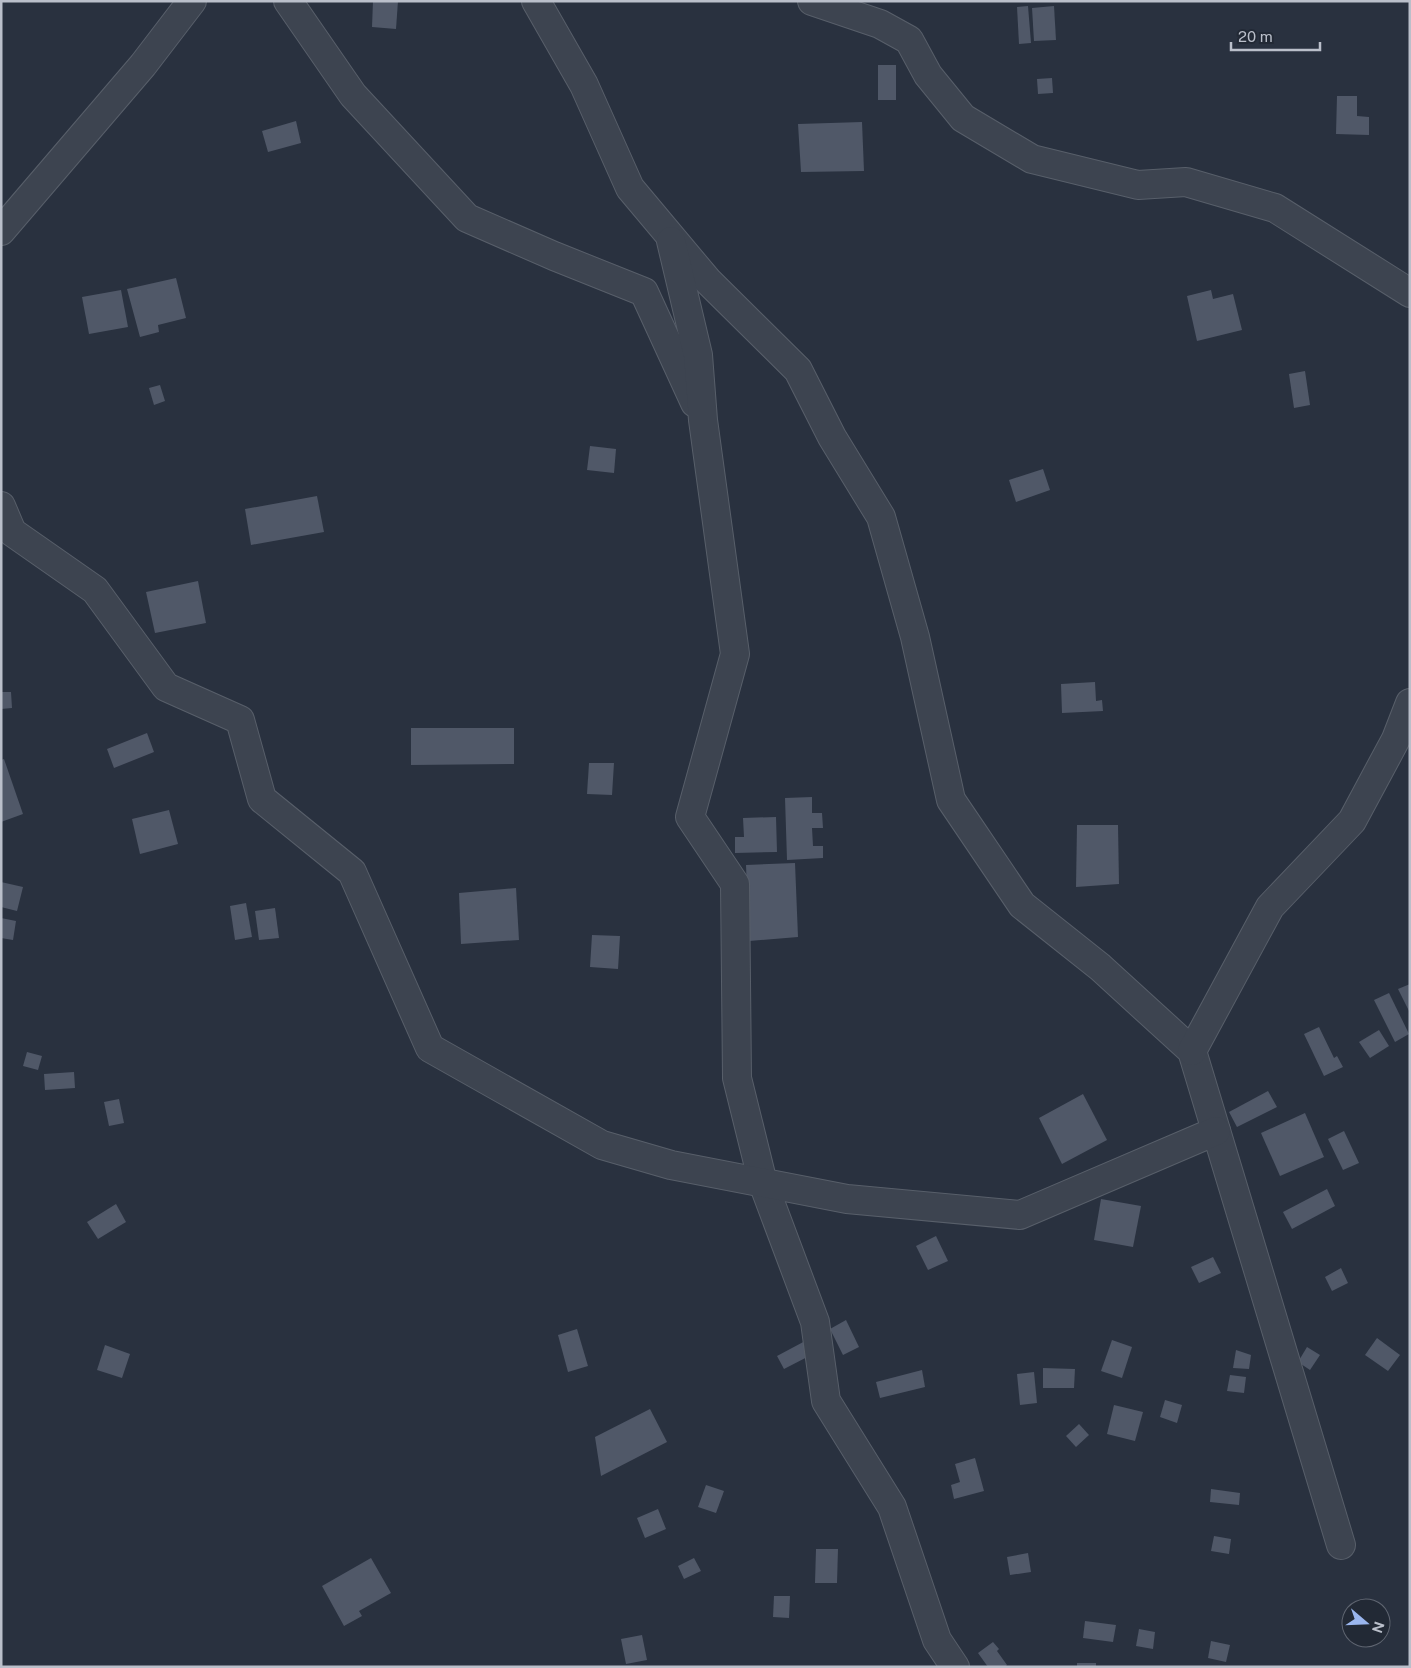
<svg xmlns="http://www.w3.org/2000/svg" width="1411" height="1668" viewBox="0 0 1411 1668" font-family="'Public Sans',sans-serif">
<style>
.building{fill:#505868}
.lines{fill:none;stroke-linecap:round;stroke-linejoin:round}
.minor-casing{stroke:#585f6a;stroke-width:30}
.minor{stroke:#3d4450;stroke-width:28}
</style>
<rect width="100%" height="100%" fill="#29313f"/>
<!-- building -->
<g class="building">
<path d="M373,1H398L396,29L372,27Z"/>
<path d="M1028,6L1031,43L1019,44L1017,7Z"/>
<path d="M1054,6L1056,40L1034,41L1032,8Z"/>
<rect x="878" y="65" width="18" height="35"/>
<path d="M1052,78L1053,93L1038,94L1037,79Z"/>
<path d="M1337,96H1357V116L1369,117V135L1336,134Z"/>
<path d="M296,121L301,143L268,152L262,131Z"/>
<path d="M862,122L864,171L801,172L798,124Z"/>
<path d="M176,278L186,318L158,325L159,332L140,337L127,289Z"/>
<path d="M121,290L128,327L89,334L82,297Z"/>
<path d="M1211,290L1213,299L1233,294L1242,330L1197,341L1187,296Z"/>
<path d="M1305,371L1310,405L1294,408L1289,374Z"/>
<path d="M160,385L165,401L154,405L149,388Z"/>
<path d="M590,446L616,449L614,473L587,470Z"/>
<path d="M1043,469L1050,490L1016,502L1009,480Z"/>
<path d="M317,496L324,532L251,545L245,509Z"/>
<path d="M198,581L206,623L155,633L146,592Z"/>
<path d="M1095,682L1096,701L1102,700L1103,711L1062,713L1061,684Z"/>
<path d="M1,692H11L12,708L1,709Z"/>
<path d="M411,728H514V764L411,765Z"/>
<path d="M147,733L154,752L114,768L107,749Z"/>
<path d="M4,759L23,814L1,822V760Z"/>
<path d="M589,763H614L612,795L587,794Z"/>
<path d="M812,797V813H822L823,828H812L813,846H823V858L787,860L785,798Z"/>
<path d="M169,810L178,844L140,854L132,819Z"/>
<path d="M776,817L777,852L735,853V837H744L743,818Z"/>
<path d="M1077,825H1118L1119,884L1076,887Z"/>
<path d="M795,863L798,937L749,941L746,865Z"/>
<path d="M1,882L23,887L17,911L1,907Z"/>
<path d="M516,888L519,940L461,944L459,893Z"/>
<path d="M246,903L252,937L235,940L230,906Z"/>
<path d="M275,908L279,938L259,940L255,911Z"/>
<path d="M1,918L16,921L13,940L1,938Z"/>
<path d="M592,935L620,936L618,969L590,967Z"/>
<path d="M1410,984V1013L1398,989Z"/>
<path d="M1389,993L1409,1034L1395,1042L1374,1000Z"/>
<path d="M1319,1027L1334,1058L1337,1056L1343,1067L1324,1076L1304,1034Z"/>
<path d="M1379,1030L1389,1046L1370,1058L1359,1042Z"/>
<path d="M27,1052L42,1056L38,1070L23,1066Z"/>
<path d="M74,1072L75,1088L45,1090L44,1074Z"/>
<path d="M1268,1091L1277,1107L1237,1127L1229,1112Z"/>
<path d="M1083,1094L1107,1140L1062,1164L1039,1118Z"/>
<path d="M119,1099L124,1123L109,1126L104,1102Z"/>
<path d="M1305,1113L1324,1157L1280,1176L1261,1133Z"/>
<path d="M1344,1131L1359,1163L1343,1170L1328,1139Z"/>
<path d="M1327,1189L1335,1206L1292,1229L1283,1212Z"/>
<path d="M1101,1199L1141,1206L1133,1247L1094,1240Z"/>
<path d="M116,1204L126,1222L98,1239L87,1222Z"/>
<path d="M936,1236L948,1261L928,1270L916,1246Z"/>
<path d="M1213,1257L1221,1273L1199,1283L1191,1267Z"/>
<path d="M1341,1268L1348,1283L1332,1291L1325,1277Z"/>
<path d="M846,1320L859,1347L843,1355L830,1329Z"/>
<path d="M577,1329L588,1366L568,1372L558,1335Z"/>
<path d="M1377,1338L1400,1355L1388,1371L1365,1355Z"/>
<path d="M807,1340L815,1353L784,1369L777,1356Z"/>
<path d="M1112,1340L1132,1347L1122,1378L1101,1371Z"/>
<path d="M105,1345L130,1354L122,1378L97,1370Z"/>
<path d="M1307,1347L1320,1355L1310,1370L1298,1362Z"/>
<path d="M1236,1350L1251,1355L1249,1369L1233,1368Z"/>
<path d="M1043,1368L1075,1369L1074,1388H1043Z"/>
<path d="M922,1370L925,1387L880,1398L876,1382Z"/>
<path d="M1034,1372L1037,1403L1020,1405L1017,1374Z"/>
<path d="M1230,1375L1246,1377L1244,1393L1227,1391Z"/>
<path d="M1165,1400L1182,1405L1177,1423L1160,1417Z"/>
<path d="M1114,1405L1143,1412L1135,1441L1107,1434Z"/>
<path d="M650,1409L667,1442L601,1476L595,1437Z"/>
<path d="M1079,1424L1089,1435L1076,1447L1066,1436Z"/>
<path d="M975,1458L984,1491L954,1499L951,1485L960,1482L955,1464Z"/>
<path d="M706,1485L724,1491L716,1513L698,1507Z"/>
<path d="M1211,1489L1240,1493L1239,1505L1210,1502Z"/>
<path d="M658,1509L666,1529L645,1538L637,1518Z"/>
<path d="M1214,1536L1231,1539L1229,1554L1211,1551Z"/>
<path d="M816,1549H838L837,1583H815Z"/>
<path d="M1028,1553L1031,1572L1010,1575L1007,1557Z"/>
<path d="M371,1558L391,1593L359,1611L362,1616L344,1626L322,1586Z"/>
<path d="M694,1558L701,1571L684,1579L678,1566Z"/>
<path d="M774,1596H790L789,1618L773,1617Z"/>
<path d="M1085,1621L1116,1625L1113,1642L1083,1638Z"/>
<path d="M1139,1629L1155,1632L1153,1649L1136,1646Z"/>
<path d="M642,1635L647,1660L626,1664L621,1639Z"/>
<path d="M1211,1641L1230,1645L1226,1662L1208,1658Z"/>
<path d="M993,1642L999,1649L997,1651L1007,1665L1005,1667H988L978,1653Z"/>
<rect x="1077" y="1663" width="19" height="4"/>
</g>
<g class="lines">
<defs>
<g id="minor">
<path d="M288,1L353,95L467,218L554,256L644,292L695,403"/>
<path d="M536,1L584,85L630,188L708,281L798,370L832,437L881,517L915,637L951,800L1022,905L1100,967L1192,1051L1341,1545"/>
<path d="M812,1L880,24L909,40L928,75L963,118L1032,159L1138,185L1186,182L1275,208L1410,293"/>
<path d="M1,231L143,65L192,1"/>
<path d="M671,241L698,355L703,420L735,654L690,817L735,884L737,1078L763,1183L815,1322L826,1401L892,1507L937,1640L955,1667"/>
<path d="M1,506L12,532L95,590L166,687L240,720L262,799L352,872L430,1048L602,1145L671,1165L847,1199L1020,1215L1216,1131"/>
<path d="M1192,1051L1270,907L1352,821L1396,739L1410,703"/>
</g>
</defs>
<!-- minor casing -->
<use href="#minor" class="minor-casing"/>
<!-- minor -->
<use href="#minor" class="minor"/>
</g>
<!-- border -->
<rect width="1411" height="1668" fill="none" stroke="#babfca" stroke-width="5"/>
<!-- north arrow -->
<g transform="translate(1366 1623) rotate(109)"><circle r="24" fill="#222935" stroke="#5f6571"/>
<path d="M0-4L9 19L0 12L-9 19Z" fill="#9ab6ee"/>
<text y="-8" font-size="14" font-weight="bold" text-anchor="middle" fill="#babfca">N</text>
</g>
<!-- scale -->
<path d="M1231 42v8h89v-8" fill="none" stroke="#babfca" stroke-width="2.5"/>
<text x="1238" y="42" font-size="15" fill="#babfca" stroke="#222935" stroke-width="4" paint-order="stroke">20 m</text>
</svg>
